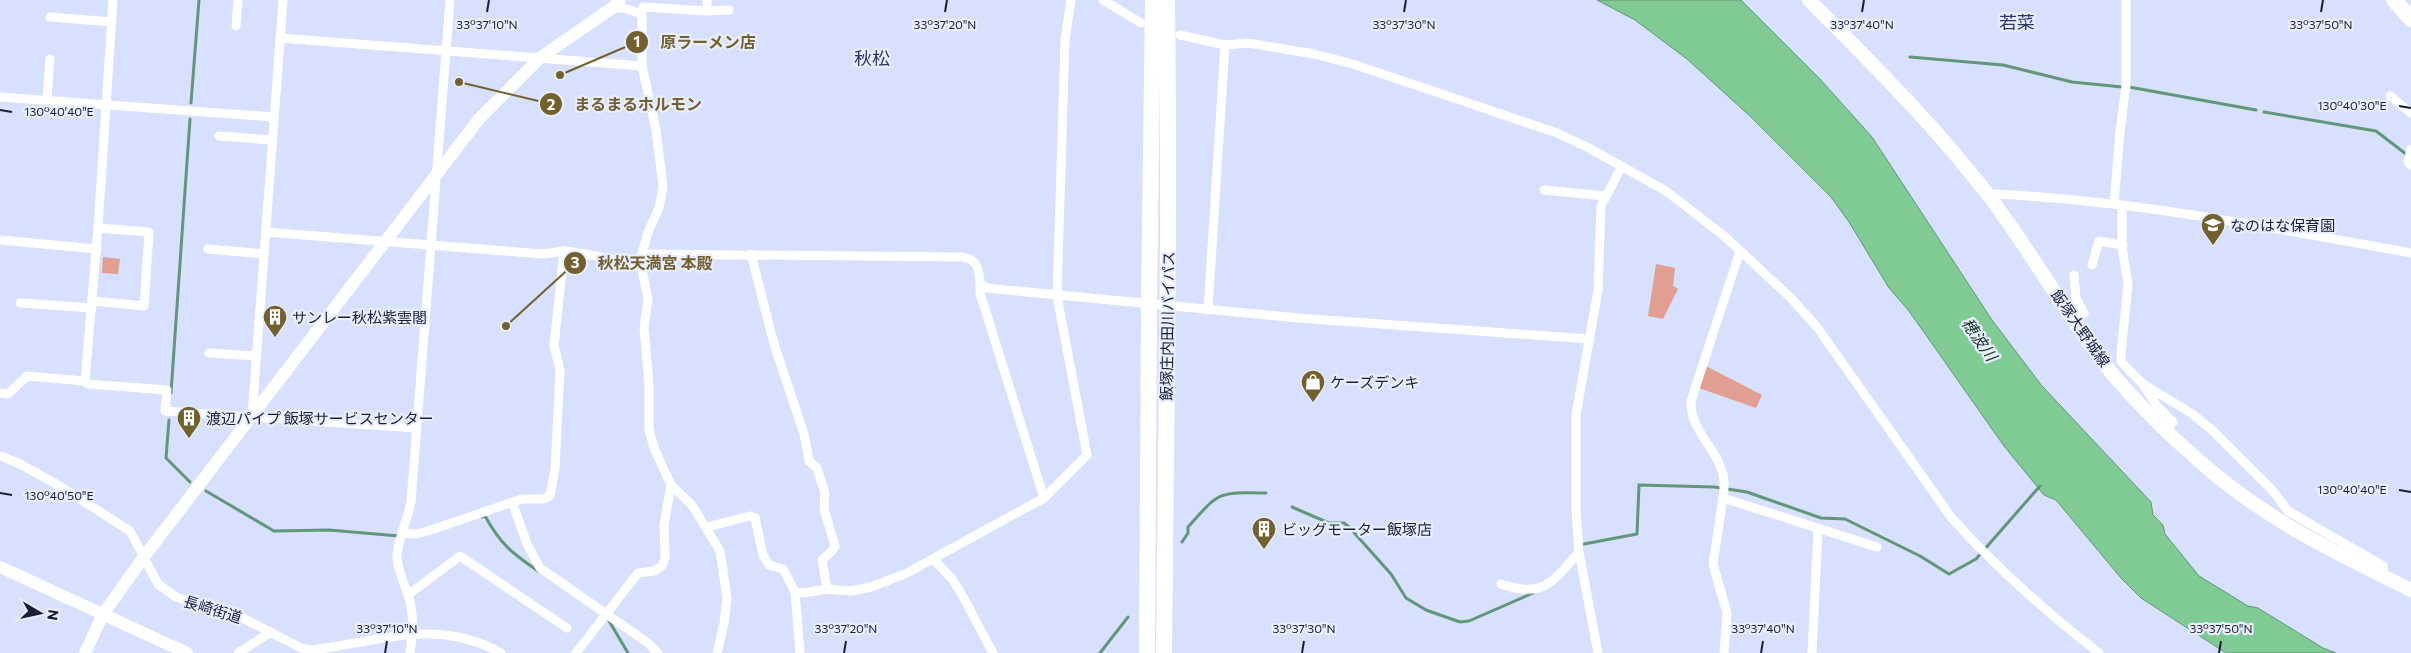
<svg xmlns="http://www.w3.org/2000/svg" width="2411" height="653" viewBox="0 0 2411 653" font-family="Commissioner,'Noto Sans JP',sans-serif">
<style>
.green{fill:#e19f92}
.water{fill:#7fcb93;stroke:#609778}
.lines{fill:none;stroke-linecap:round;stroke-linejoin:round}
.stream{stroke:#609778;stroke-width:3}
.street{stroke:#fff;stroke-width:9}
.secondary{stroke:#fff;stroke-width:12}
.primary{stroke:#fff;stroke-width:14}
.highway{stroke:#fff;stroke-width:16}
.ticks{fill:none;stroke:#181f38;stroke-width:2}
.labels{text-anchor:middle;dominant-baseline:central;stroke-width:4.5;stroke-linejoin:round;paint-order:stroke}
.poi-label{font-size:15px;fill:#181f38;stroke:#e9eefc;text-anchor:start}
.street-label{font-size:15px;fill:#181f38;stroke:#e9eefc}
.water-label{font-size:16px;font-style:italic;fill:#15351f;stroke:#e9eefc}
.quarter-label{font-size:18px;fill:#29356c;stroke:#e9eefc}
.ticks-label{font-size:12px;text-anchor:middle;fill:#181f38;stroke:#e9eefc;stroke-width:4.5;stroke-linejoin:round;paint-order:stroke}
.leader{fill:none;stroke:#72612f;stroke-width:2}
.callout-dot{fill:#72612f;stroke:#e9eefc;stroke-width:2}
.mark-label{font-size:15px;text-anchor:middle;font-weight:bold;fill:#fff}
.callout-label{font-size:16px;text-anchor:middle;font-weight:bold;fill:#72612f;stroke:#e9eefc;stroke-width:4.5;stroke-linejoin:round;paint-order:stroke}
</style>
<rect width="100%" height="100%" fill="#d7e0fc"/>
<!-- green -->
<g class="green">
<path d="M103,257L120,259L118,274L102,273Z"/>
<path d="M1656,264L1675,268L1673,286L1678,289L1663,319L1648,316Z"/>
<path d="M1706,366L1762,395L1756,408L1699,388Z"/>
</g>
<!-- water -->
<path class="water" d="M1597,0H1741L1819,78L1872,137L1992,320L2042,386L2151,502L2153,515L2163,525L2165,534L2199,576L2248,606L2258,608L2323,648L2336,653H2226L2141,598L2121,578L2056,500L2044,495L2004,446L1909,311L1889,288L1849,222L1831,197L1751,117L1687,59L1635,20Z"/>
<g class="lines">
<!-- stream -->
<g class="stream">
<path d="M1910,57L2003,65L2072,82L2122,87"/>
<path d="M2129,87L2256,110"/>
<path d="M191,103L199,0"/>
<path d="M2264,112L2376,131L2406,154"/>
<path d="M171,393L190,119"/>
<path d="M169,420L166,458L190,482"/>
<path d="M206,491L274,531L329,530L399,536"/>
<path d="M1292,507L1329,523H1344L1349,527L1391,574L1406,598L1426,610L1460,622L1469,621L1533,593"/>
<path d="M482,517L485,516C501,545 512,553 538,571"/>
<path d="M1182,542L1188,533V527C1220,491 1218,492 1266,493"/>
<path d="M1584,544L1637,534L1639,485L1714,487L1747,492L1821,518L1845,519L1920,556L1949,574L1976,559L2040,486"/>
<path d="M609,621L628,653"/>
<path d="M1100,653L1128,617"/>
</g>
<!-- street -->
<g class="street">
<path d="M1103,0L1141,23"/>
<path d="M643,7L707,11L729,10"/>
<path d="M612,8H623L642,14V66L656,130L663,187L659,208L648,232L642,254L641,265L648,299L644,328L649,384V429L654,448L671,485L692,505L720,551L727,598L724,624L717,653"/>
<path d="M707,11V0"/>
<path d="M50,17L112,22"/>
<path d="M236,26L238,0"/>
<path d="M1180,35L1225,45L1248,43L1314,54L1353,64L1557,133L1587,147L1666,191L1723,235L1791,298L1817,327L1951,517C1996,568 2045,611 2099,653"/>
<path d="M280,38L642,66"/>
<path d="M2390,96L2411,113"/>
<path d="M0,97L274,117"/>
<path d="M47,100L50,59"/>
<path d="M219,136L272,140"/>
<path d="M2411,149L2408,162L2411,165"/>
<path d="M1544,190L1605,196"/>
<path d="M1988,195L1996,194C2136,201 2273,228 2411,253"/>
<path d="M2114,204L2120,131L2126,86V0"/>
<path d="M2122,205V247L2128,284L2121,354V361L2125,366L2143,384L2191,413L2211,429L2273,491L2288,511L2383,566L2385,577"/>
<path d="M266,232L543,254L564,251L580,253L641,265"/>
<path d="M0,240L97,249"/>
<path d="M208,249L264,254"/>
<path d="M642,254L963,257C978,260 979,269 980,283L986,288L1298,318L1590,339"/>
<path d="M751,254L774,344L804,434L809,461L817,468L825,493L824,509L835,546L832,551L822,560L827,589"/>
<path d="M2092,265L2099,241L2123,245"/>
<path d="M980,283V293L1044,498"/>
<path d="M93,301L144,306L149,232L98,228"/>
<path d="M20,303L92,308"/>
<path d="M1208,310L1225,45"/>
<path d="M2074,319L2084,313L2076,298L2074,275"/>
<path d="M209,353L256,356"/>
<path d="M85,381L98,228L113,0"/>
<path d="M2144,386L2157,406L2173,422L2166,431"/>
<path d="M0,393L8,394L27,376L85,381L88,384L167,390L165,411L416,428"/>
<path d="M252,416L283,0"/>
<path d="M0,456L20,464L58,485L130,531L158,584L176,597L201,606L233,613L301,648L311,650C380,642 436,617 501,653"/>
<path d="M1723,498C1724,491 1725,482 1723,475C1717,448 1690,431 1691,401L1740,251"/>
<path d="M512,502L527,544L540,568L648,643L658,653"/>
<path d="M707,527L750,516L755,518L763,555L769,565L783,569L795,592L800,653"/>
<path d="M404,533L416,534L428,531L522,499H543L550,496L555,469L560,370L554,346L564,251"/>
<path d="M933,559L953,580L961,593L993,653"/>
<path d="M1501,584C1544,599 1553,581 1579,552"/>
<path d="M795,592L804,593L827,589L851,591L871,587L907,573L1044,498L1087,455L1057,296L1065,40L1071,0"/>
<path d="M408,595L460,556L567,628"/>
<path d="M238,653L271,632"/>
<path d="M410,653C413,635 414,612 408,595C404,582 398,572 397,558C396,544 408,519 411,502L450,0"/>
<path d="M576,653L638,573L654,571L662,566L665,558L664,525L671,485"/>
<path d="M1598,653L1579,552L1576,510V415L1598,290L1601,206L1622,166"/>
<path d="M1724,653L1727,613L1713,564L1723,498L1877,547"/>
<path d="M1812,653L1818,529"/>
</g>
<!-- secondary -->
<g class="secondary">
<path d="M0,567L187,653"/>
<path d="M85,653L103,614L143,558L479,119L541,57L612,8L620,0"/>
</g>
<!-- primary -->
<path class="primary" d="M1809,0C1872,63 1935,126 1989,196C2033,254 2068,319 2114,376C2139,405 2167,433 2196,458C2262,518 2332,551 2411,590"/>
<!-- highway -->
<g class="highway">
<path d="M2394,0L2411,19"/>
<path d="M1147,653L1149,305L1153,0"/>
<path d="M1164,653C1166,435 1170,218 1167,0"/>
</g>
</g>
<!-- ticks -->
<path class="ticks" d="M487,12L489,0M945,12L947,0M1404,12L1406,0M1862,12L1864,0M2321,12L2323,0M2399,106L2411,108M0,110L12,112M2399,490L2411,492M0,493L12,495M385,653L387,641M844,653L846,641M1302,653L1304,641M1761,653L1763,641M2219,653L2221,641"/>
<!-- icons -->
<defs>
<symbol id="school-pin" viewBox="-11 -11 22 30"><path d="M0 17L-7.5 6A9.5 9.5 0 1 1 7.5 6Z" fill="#72612f" stroke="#e9eefc"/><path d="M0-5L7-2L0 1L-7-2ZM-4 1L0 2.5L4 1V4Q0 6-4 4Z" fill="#fff"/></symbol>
<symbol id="building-pin" viewBox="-11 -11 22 30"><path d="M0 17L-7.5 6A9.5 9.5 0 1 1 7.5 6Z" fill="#72612f" stroke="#e9eefc"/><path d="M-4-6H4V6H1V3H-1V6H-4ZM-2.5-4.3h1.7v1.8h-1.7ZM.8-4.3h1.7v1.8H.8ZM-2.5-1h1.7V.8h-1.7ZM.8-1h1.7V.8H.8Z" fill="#fff"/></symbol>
<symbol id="shop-pin" viewBox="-11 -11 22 30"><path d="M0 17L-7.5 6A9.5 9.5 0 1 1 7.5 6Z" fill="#72612f" stroke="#e9eefc"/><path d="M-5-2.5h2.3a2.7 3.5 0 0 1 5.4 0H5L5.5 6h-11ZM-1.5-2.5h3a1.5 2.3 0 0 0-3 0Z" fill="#fff"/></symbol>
</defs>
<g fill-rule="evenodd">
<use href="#school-pin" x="2199" y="211" width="28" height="38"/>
<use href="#building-pin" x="261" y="303" width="28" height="38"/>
<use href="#shop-pin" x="1299" y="368" width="28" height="38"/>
<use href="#building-pin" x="175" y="404" width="28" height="38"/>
<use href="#building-pin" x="1250" y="515" width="28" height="38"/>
</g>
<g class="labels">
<!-- poi labels -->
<g class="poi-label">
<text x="2230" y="225">なのはな保育園</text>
<text x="292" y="317">サンレー秋松紫雲閣</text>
<text x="1330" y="382">ケーズデンキ</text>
<text x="206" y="418">渡辺パイプ 飯塚サービスセンター</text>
<text x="1282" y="529">ビッグモーター飯塚店</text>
</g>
<!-- street labels -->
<g class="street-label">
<text transform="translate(1167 326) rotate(-89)">飯塚庄内田川バイパス</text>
<text transform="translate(2081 328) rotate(55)">飯塚大野城線</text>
<text transform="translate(213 609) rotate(17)">長崎街道</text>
</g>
<!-- water labels -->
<g class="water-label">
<text transform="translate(1980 339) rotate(55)">穂波川</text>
</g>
<!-- quarter labels -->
<g class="quarter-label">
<text x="2017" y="22">若菜</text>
<text x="872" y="58">秋松</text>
</g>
</g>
<g class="ticks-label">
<text x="487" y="29">33°37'10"N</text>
<text x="945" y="29">33°37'20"N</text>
<text x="1404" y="29">33°37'30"N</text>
<text x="1862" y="29">33°37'40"N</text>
<text x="2321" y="29">33°37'50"N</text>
<text x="2352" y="110">130°40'30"E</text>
<text x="59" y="116">130°40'40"E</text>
<text x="2352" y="494">130°40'40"E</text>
<text x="59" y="500">130°40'50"E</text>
<text x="387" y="633">33°37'10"N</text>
<text x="846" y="633">33°37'20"N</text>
<text x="1304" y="633">33°37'30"N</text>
<text x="1763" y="633">33°37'40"N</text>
<text x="2221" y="633">33°37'50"N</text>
</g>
<!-- callouts -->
<path class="leader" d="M560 75L637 42M459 82L551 104M506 326L575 263"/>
<g class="callout-dot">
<circle cx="560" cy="75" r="5"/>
<circle cx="459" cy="82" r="5"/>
<circle cx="506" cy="326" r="5"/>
<circle cx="637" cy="42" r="12"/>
<circle cx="551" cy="104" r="12"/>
<circle cx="575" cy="263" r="12"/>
</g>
<g class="mark-label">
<text x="637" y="47">1</text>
<text x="551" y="110">2</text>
<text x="575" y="268">3</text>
</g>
<g class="callout-label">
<text x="708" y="48">原ラーメン店</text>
<text x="638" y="110">まるまるホルモン</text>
<text x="655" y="269">秋松天満宮 本殿</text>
</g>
<!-- north arrow -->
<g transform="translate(40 613) rotate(99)" stroke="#e9eefc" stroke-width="4" paint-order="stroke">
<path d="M0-4L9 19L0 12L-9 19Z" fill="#181f38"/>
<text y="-8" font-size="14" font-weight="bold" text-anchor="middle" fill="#181f38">N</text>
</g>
</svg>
